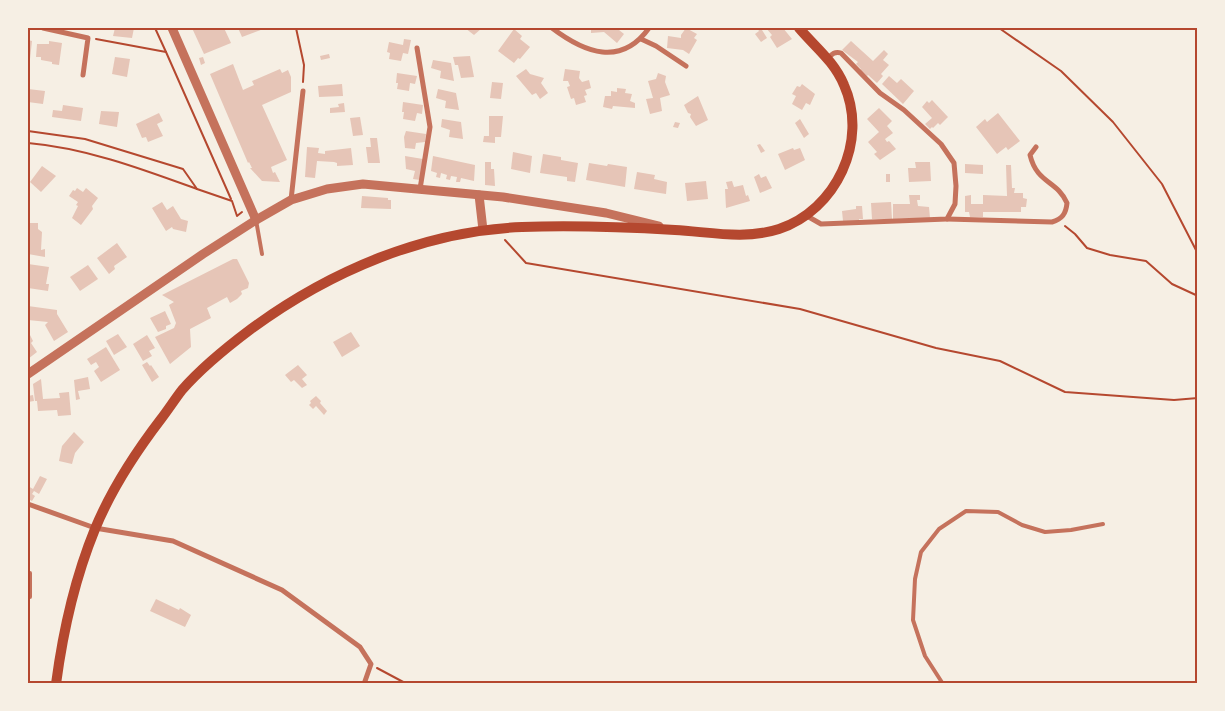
<svg xmlns="http://www.w3.org/2000/svg" width="1225" height="711" viewBox="0 0 1225 711" font-family="Raleway,sans-serif">
<style>
.building{fill:#e6c5b7}
.lines{fill:none;stroke-linecap:round;stroke-linejoin:round}
.path{stroke:#b5482f;stroke-width:2}
.service{stroke:#c5725c;stroke-width:4}
.minor{stroke:#c5725c;stroke-width:5}
.tertiary{stroke:#c5725c;stroke-width:9}
.secondary{stroke:#b5482f;stroke-width:10}
.neatline{fill:none;stroke:#b5482f;stroke-width:2}
</style>
<rect width="100%" height="100%" fill="#f6efe4"/>
<!-- building -->
<g class="building">
<path d="M115,28H134L132,38L113,36Z"/>
<path d="M192,28H224L231,43L204,54Z"/>
<path d="M238,28H266L242,37Z"/>
<path d="M465,28H482L474,35Z"/>
<path d="M591,28H621L619,30L624,34L617,43L604,32L591,33Z"/>
<path d="M686,28L697,34L694,38L697,40L689,54L683,50L667,48L668,36L681,38V35Z"/>
<path d="M757,28H765L762,30L767,38L761,42L755,34L759,31Z"/>
<path d="M766,28H783L792,39L777,48L770,37L772,35Z"/>
<path d="M514,29L522,36L520,39L530,47L520,59L518,58L514,63L498,51Z"/>
<path d="M404,39L411,40L408,54L403,53L401,61L389,59L390,53L387,52L389,42L403,45Z"/>
<path d="M28,40L32,41L30,59H28Z"/>
<path d="M49,41L62,43L59,65L52,64V62L41,60V57H36L37,44H49Z"/>
<path d="M851,41L873,61L884,50L888,54L883,60L889,65L881,74L883,76L877,83L868,75L867,76L860,70L861,69L856,64L858,62L842,50Z"/>
<path d="M329,54L330,58L321,60L320,56Z"/>
<path d="M470,56L474,77L461,78L458,65H455L453,57Z"/>
<path d="M115,57L130,59L127,77L112,74Z"/>
<path d="M203,57L205,63L201,65L199,58Z"/>
<path d="M433,60L451,63L454,81L440,78L441,71L431,68Z"/>
<path d="M233,64L243,90L254,85L252,81L280,69L282,73L288,70L291,77V92L262,105L287,160L271,167L273,173L275,172L280,182L262,181L250,168H252L249,162L248,163L210,74Z"/>
<path d="M526,69L530,74L544,78L541,83L548,93L540,99L536,93L532,95L516,76Z"/>
<path d="M565,69L580,71L579,78L582,82L589,80L591,88L585,90L587,95L584,96L586,102L576,105L574,98L571,99L567,87L570,86L568,81H563Z"/>
<path d="M397,73L417,76L415,84L410,83L409,91L397,89L398,83H396Z"/>
<path d="M658,73L666,76L665,82L670,95L660,98L662,111L650,114L646,99L653,98L648,81L656,79Z"/>
<path d="M889,76L897,83L901,79L914,91L903,104L882,84Z"/>
<path d="M492,82L503,83L501,99L490,98Z"/>
<path d="M342,84L343,96L319,97L318,86Z"/>
<path d="M802,84L815,94L810,105L806,103L802,110L792,104L796,96L792,94L797,86L800,87Z"/>
<path d="M617,88L626,89L625,93L632,94L630,101L635,103V108L613,106L612,109L603,107L605,96H611V91L617,92Z"/>
<path d="M28,89L45,91L43,104L28,102Z"/>
<path d="M438,89L456,93L459,110L445,108L446,101L436,98Z"/>
<path d="M698,96L708,120L696,126L690,117L691,114L688,113L684,105Z"/>
<path d="M932,100L948,117L940,125L938,123L933,128L932,127L930,129L925,124L932,118L922,107L927,101L929,103Z"/>
<path d="M403,102L423,105L422,114L417,113L415,121L403,119L404,112H402Z"/>
<path d="M344,103L345,112L330,113V108L339,107L338,104Z"/>
<path d="M63,105L83,108L81,121L52,117L53,110L62,111Z"/>
<path d="M879,108L892,121L887,126L893,133L885,139L887,142L889,141L896,149L880,160L874,154L877,152L868,142L879,132L867,119Z"/>
<path d="M101,111L119,112L117,127L99,124Z"/>
<path d="M159,113L163,121L157,124L163,136L148,142L146,137L142,138L136,124Z"/>
<path d="M998,113L1020,141L1008,150L1006,147L997,154L976,127L985,119L987,122Z"/>
<path d="M489,116H503L501,137H495V143L483,142L484,136H489Z"/>
<path d="M360,117L363,135L353,136L350,118Z"/>
<path d="M442,119L461,122L463,139L449,137L450,130L441,127Z"/>
<path d="M800,119L809,134L804,138L795,123Z"/>
<path d="M675,122L680,123L678,128L673,127Z"/>
<path d="M406,131L426,134L425,142L416,143L415,149L405,148L404,137Z"/>
<path d="M370,138H377L380,163H368L366,147H371Z"/>
<path d="M760,144L765,151L761,153L757,145Z"/>
<path d="M307,147L319,148L318,153L325,154V151L351,148L353,165L337,166V163L334,162L317,161L315,178L305,177Z"/>
<path d="M793,148L794,150L800,148L805,160L785,170L778,154Z"/>
<path d="M513,152L532,156L530,173L511,169Z"/>
<path d="M543,154L561,157V160L578,163L575,182L567,181V177L540,173Z"/>
<path d="M405,156L423,159L420,180L413,179L415,171L406,169Z"/>
<path d="M433,156L475,165L474,181L461,178L460,182H456L457,177L451,176L450,180L446,179L447,175L441,173L440,178L436,177L437,173L431,171Z"/>
<path d="M485,162H491V169H494L495,186L485,185Z"/>
<path d="M915,162H930L931,181L909,182L908,168H916Z"/>
<path d="M589,163L607,166L608,164L627,167L625,187L586,180Z"/>
<path d="M965,164L983,165V174L965,173Z"/>
<path d="M1006,165H1011L1012,188H1015L1014,193H1023V198L1027,199L1026,207H1021V212H983V217H970L969,212H965V196L971,195V204H983V195L1007,196Z"/>
<path d="M42,166L56,176L41,192L30,182Z"/>
<path d="M637,172L655,175L654,179L667,182L666,194L634,189Z"/>
<path d="M759,174L761,178L766,176L772,188L760,193L754,177Z"/>
<rect x="886" y="174" width="4" height="8"/>
<path d="M706,181L708,199L687,201L685,183Z"/>
<path d="M732,181L734,187L743,185L746,196L748,195L750,201L726,208L725,189H728L726,182Z"/>
<path d="M77,188L83,192L86,188L98,198L92,206L93,209L81,225L72,218L78,206L76,205L78,202L69,196L73,190L75,191Z"/>
<path d="M909,195H920V200H917L918,206L929,207L930,218L893,219V204H910Z"/>
<path d="M362,196L388,198V200H391V209L361,208Z"/>
<path d="M162,202L167,210L173,206L181,219L188,221L186,232L173,229L172,227L166,231L152,208Z"/>
<path d="M891,202L892,219H872L871,203Z"/>
<path d="M856,206H862L863,219H859V221H843L842,211L856,209Z"/>
<path d="M28,223H38V229L42,232L41,250L45,249V257L28,254Z"/>
<path d="M117,243L127,257L114,266L115,269L109,274L97,258Z"/>
<path d="M233,259H237L249,283L248,288L241,291L242,294L237,299L230,303L227,297L207,308L211,318L190,329L191,347L170,364L155,337L174,328L176,323L169,305L174,302L162,295Z"/>
<path d="M28,264L49,267L46,284H49L48,291L28,288Z"/>
<path d="M88,265L98,279L80,291L70,277Z"/>
<path d="M28,306L57,310V314L68,332L54,341L45,325L48,322L28,320Z"/>
<path d="M165,311L171,324L166,326V329L158,332L150,318Z"/>
<path d="M351,332L360,346L342,357L333,342Z"/>
<path d="M29,333L33,341L31,343L37,352L28,359Z"/>
<path d="M118,334L127,347L114,355L106,341Z"/>
<path d="M147,335L155,348L149,351L152,356L143,361L133,344Z"/>
<path d="M106,347L120,370L101,382L94,371L99,367L96,362L91,365L87,359Z"/>
<path d="M147,362L150,366L151,365L159,377L152,382L142,365Z"/>
<path d="M298,365L307,375L302,379L307,385L302,388L294,380L291,382L285,375Z"/>
<path d="M88,377L90,389L78,391L80,399L76,400L74,380Z"/>
<path d="M41,379L43,399L60,398L59,393L69,392L71,415L58,416L57,410L38,411L37,401H35L33,384Z"/>
<path d="M33,395L34,401L28,402V396Z"/>
<path d="M316,396L321,401L320,403L327,411L324,415L316,406L313,409L309,405L311,403L310,401Z"/>
<path d="M74,432L84,442L75,453L72,464L59,461L62,446Z"/>
<path d="M40,476L47,479L39,494L34,491L32,494L35,496L32,501L28,499V486L33,489Z"/>
<path d="M156,599L179,610L180,608L191,615L185,627L150,611Z"/>
</g>
<g class="lines">
<!-- path -->
<g class="path">
<path d="M155,28L166,52"/>
<path d="M296,28L304,65L303,82"/>
<path d="M999,28L1061,71L1113,122L1162,184L1198,254"/>
<path d="M96,39L166,52L231,199"/>
<path d="M28,131L85,139L183,169L197,189L232,201L237,216L242,212"/>
<path d="M28,143C86,148 142,169 197,189"/>
<path d="M1065,226L1075,234L1087,248L1110,255L1146,261L1172,284L1198,296"/>
<path d="M505,240L526,263L800,309L936,348L1000,361L1065,392L1174,400L1198,398"/>
<path d="M377,668L407,684"/>
</g>
<!-- service -->
<g class="service">
<path d="M256,220L262,254"/>
<path d="M28,573H30V597H28"/>
<path d="M943,684L925,656L913,620L915,579L921,552L939,529L966,511L998,512L1022,525L1045,532L1071,530L1103,524"/>
</g>
<!-- minor -->
<g class="minor">
<path d="M43,28L88,38L83,75"/>
<path d="M552,28C585,53 621,67 649,28"/>
<path d="M641,39L656,46L686,66"/>
<path d="M417,48L430,127L420,189"/>
<path d="M291,200L303,91"/>
<path d="M807,216L821,224L947,219L955,204L956,186L954,163L941,144L904,110L880,93L841,53C835,51 832,54 828,58"/>
<path d="M947,219L1052,222C1062,219 1066,214 1067,203C1057,180 1037,184 1030,155L1036,147"/>
<path d="M28,504L95,528L173,541L282,590L360,647L371,664L364,684"/>
</g>
<!-- tertiary -->
<g class="tertiary">
<path d="M172,28L256,220"/>
<path d="M479,195L483,230"/>
<path d="M28,374L203,254L256,220L291,200L327,189L363,184L503,197L606,213L659,226"/>
</g>
<!-- secondary -->
<path class="secondary" d="M56,684C63,631 75,578 95,529C111,490 135,453 161,419C168,410 175,399 182,390C202,367 227,347 251,329C330,271 424,231 522,227C573,225 625,227 675,230C710,232 745,240 779,229C836,210 869,141 844,85C834,61 815,47 799,28"/>
</g>
<!-- border -->
<rect width="1225" height="711" fill="none" stroke="#f6efe4" stroke-width="58"/>
<rect x="29" y="29" width="1167" height="653" class="neatline"/>
</svg>
